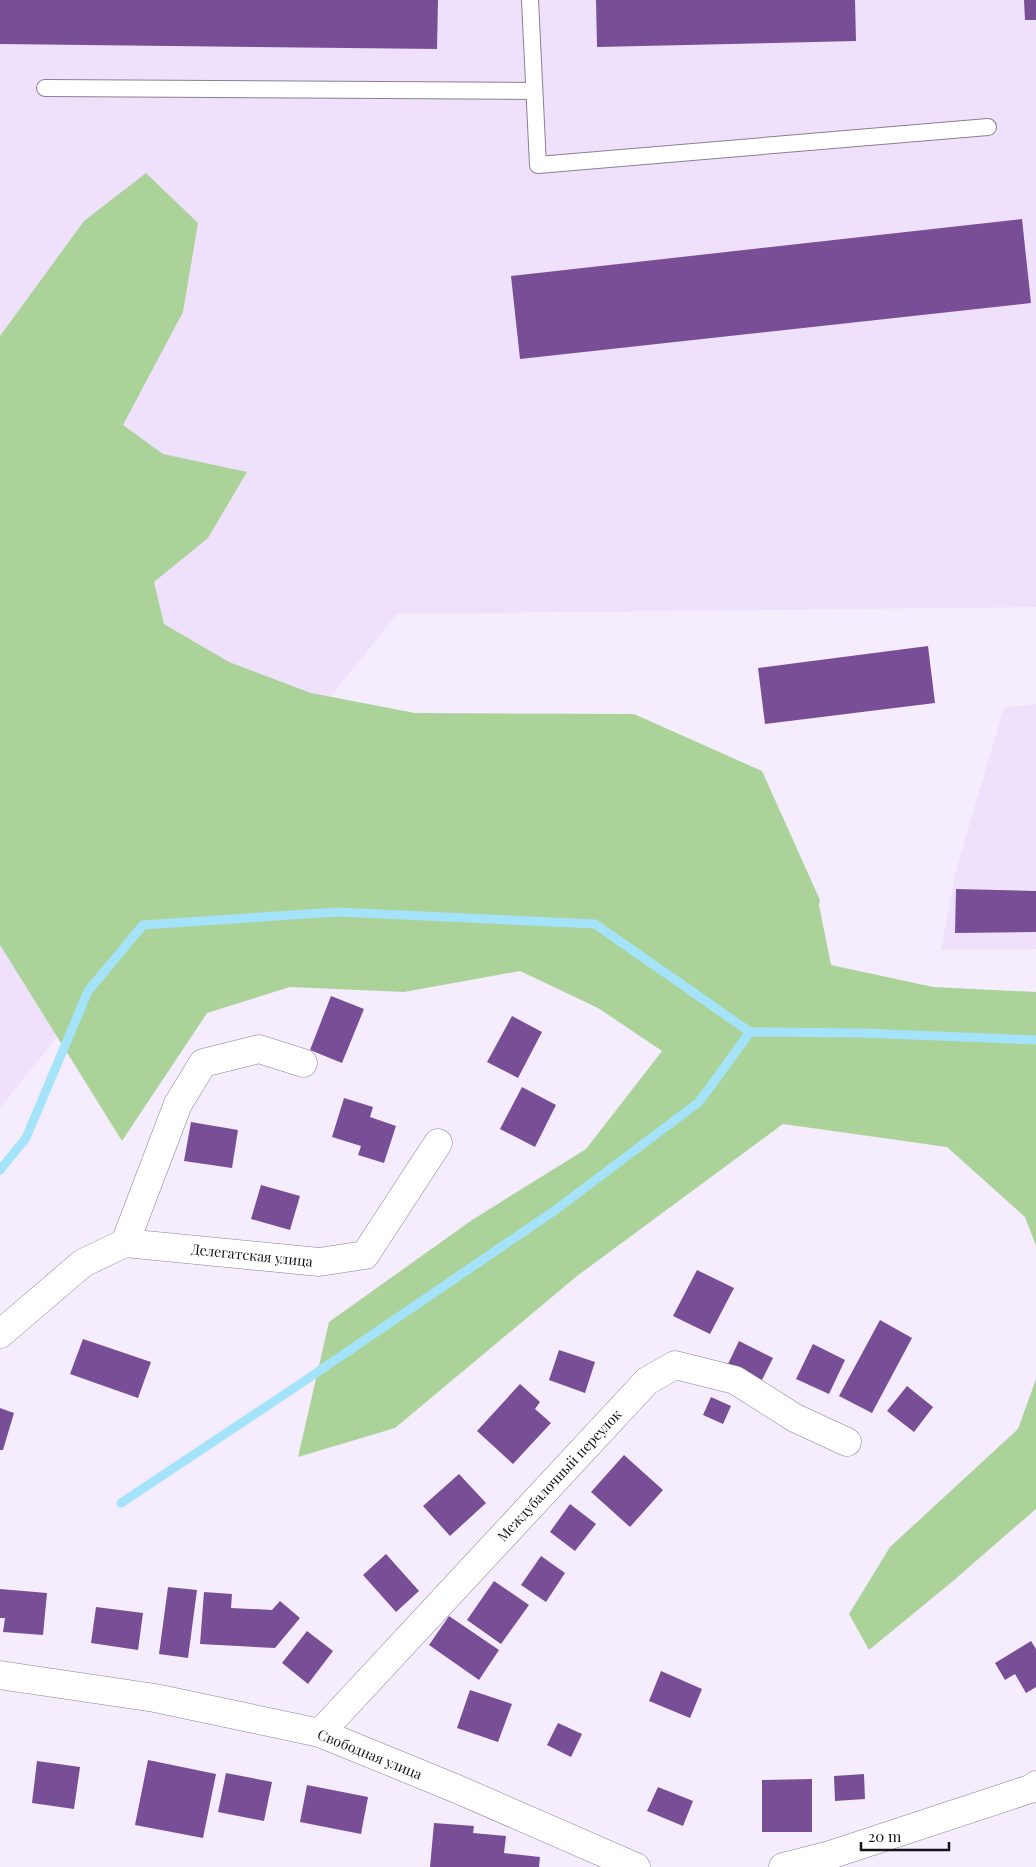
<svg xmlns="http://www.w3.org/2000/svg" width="1036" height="1867" viewBox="0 0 1036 1867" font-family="'Playfair Display',serif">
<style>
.built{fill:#efe1fc}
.green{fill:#abd399}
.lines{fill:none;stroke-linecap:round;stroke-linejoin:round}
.stream{stroke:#a5e3fb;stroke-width:9}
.building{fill:#784f97}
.lane-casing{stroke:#898092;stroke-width:18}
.street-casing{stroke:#898092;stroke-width:29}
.primary-casing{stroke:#898092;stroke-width:29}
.lane{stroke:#fff;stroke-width:16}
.street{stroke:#fff;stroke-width:28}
.primary{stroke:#fff;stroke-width:28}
.labels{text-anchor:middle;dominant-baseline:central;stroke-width:5;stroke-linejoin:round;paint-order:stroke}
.street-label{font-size:14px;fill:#141118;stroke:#fff}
</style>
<rect width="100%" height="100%" fill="#f5edfd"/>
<!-- built -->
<g class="built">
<path d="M0,0H1036V607L397,614L0,1108Z"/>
<path d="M1036,704V949L941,950L956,870L1004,707Z"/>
</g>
<!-- green -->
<g class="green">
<path d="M146,173L198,223L183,312L123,425L163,454L247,472L208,538L154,582L164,624L229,662L311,693L415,713L634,714L762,771L820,900L819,905L831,965L933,987L1036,992V1246L1025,1217L947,1147L783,1124L577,1276L395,1428L298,1457L329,1322L472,1220L586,1149L662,1051L598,1008L520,971L404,992L290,987L207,1013L122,1141L0,945V336L84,221Z"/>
<path d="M1036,1379V1509L953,1581L869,1650L849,1614L890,1547L1018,1429Z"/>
</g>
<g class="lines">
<!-- stream -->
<g class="stream">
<path d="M0,1170L26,1138L88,991L143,925L338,912L595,924L750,1032"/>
<path d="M121,1503L300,1384L554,1211L699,1102L750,1032L862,1033L1036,1040"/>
</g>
</g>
<!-- building -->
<g class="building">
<path d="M0,0H438L437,49L0,44Z"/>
<path d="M596,0H855L856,41L597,47Z"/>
<path d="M1024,0H1036V20H1025Z"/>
<path d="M1022,219L1031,303L520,359L511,276Z"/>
<path d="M928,646L935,703L765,724L758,668Z"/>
<path d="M956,889L1036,891V932L955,933Z"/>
<path d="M331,996L364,1009L342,1063L310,1050Z"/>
<path d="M512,1016L542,1032L518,1078L487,1062Z"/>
<path d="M522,1087L556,1105L535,1147L500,1129Z"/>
<path d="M344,1098L373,1107L370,1117L396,1126L384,1163L358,1155L361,1146L332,1137Z"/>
<path d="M191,1122L238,1130L232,1168L184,1161Z"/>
<path d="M261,1185L300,1196L290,1230L251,1219Z"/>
<path d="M697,1270L734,1288L710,1334L673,1316Z"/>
<path d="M880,1320L912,1338L872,1413L839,1396Z"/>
<path d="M83,1339L151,1362L138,1398L70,1374Z"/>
<path d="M739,1341L773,1358L762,1380L728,1364Z"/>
<path d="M813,1344L845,1360L829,1394L796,1379Z"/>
<path d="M559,1350L595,1362L585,1393L549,1380Z"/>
<path d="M520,1384L540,1402L535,1409L551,1423L513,1464L477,1431Z"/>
<path d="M907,1386L933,1407L914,1432L887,1411Z"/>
<path d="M711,1397L731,1406L723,1424L703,1415Z"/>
<path d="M0,1408L14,1413L3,1450H0Z"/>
<path d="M624,1455L663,1490L630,1527L591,1492Z"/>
<path d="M459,1474L486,1503L450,1536L423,1506Z"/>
<path d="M570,1504L596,1524L575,1551L550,1532Z"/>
<path d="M386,1554L419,1591L396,1612L363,1575Z"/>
<path d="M541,1556L565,1573L546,1602L521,1585Z"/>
<path d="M494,1581L529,1605L501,1644L467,1620Z"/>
<path d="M168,1587L197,1590L188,1658L159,1654Z"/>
<path d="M0,1589L47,1593L43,1635L3,1632L5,1618H0Z"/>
<path d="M204,1592L232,1594L231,1608L272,1610L280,1601L300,1618L275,1648L200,1644Z"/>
<path d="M96,1607L143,1613L138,1650L91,1643Z"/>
<path d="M449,1616L499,1650L479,1680L429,1645Z"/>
<path d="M307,1631L333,1651L308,1684L282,1663Z"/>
<path d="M1031,1641L1036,1649V1687L1026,1693L1015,1674L1005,1680L995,1663Z"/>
<path d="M661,1671L702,1689L690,1718L649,1701Z"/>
<path d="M470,1690L512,1704L498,1742L457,1728Z"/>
<path d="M558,1723L582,1734L571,1757L547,1745Z"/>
<path d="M148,1760L216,1774L203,1838L135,1825Z"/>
<path d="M37,1761L80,1767L74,1809L32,1803Z"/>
<path d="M226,1773L272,1782L264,1821L218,1812Z"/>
<path d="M864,1774L865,1799L835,1801L834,1776Z"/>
<path d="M812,1779V1832H762V1780Z"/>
<path d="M307,1785L368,1797L361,1834L300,1822Z"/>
<path d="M658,1787L693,1801L683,1826L647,1811Z"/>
<path d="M434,1823L474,1826L473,1833L506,1836L504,1853L540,1857L539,1867H430Z"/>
</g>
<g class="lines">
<defs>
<g id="lane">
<path d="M530,0L538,165L988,127"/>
<path d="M45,88L534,91"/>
</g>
<g id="street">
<path d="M125,1243L178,1104L203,1063L259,1049L303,1063"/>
<path d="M0,1334L83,1263L125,1243L319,1262L365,1255L438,1143"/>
<path d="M320,1733L647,1381L675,1365L735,1380L795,1418L847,1442"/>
<path d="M783,1867L830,1855L1030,1789L1036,1785"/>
</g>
<path id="primary" d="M0,1675L155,1698L320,1733L457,1789L636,1867"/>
</defs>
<!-- lane casing -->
<use href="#lane" class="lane-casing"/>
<!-- street casing -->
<use href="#street" class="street-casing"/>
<!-- primary casing -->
<use href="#primary" class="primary-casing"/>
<!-- lane -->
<use href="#lane" class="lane"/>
<!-- street -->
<use href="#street" class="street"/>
<!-- primary -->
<use href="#primary" class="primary"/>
</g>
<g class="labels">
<!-- street labels -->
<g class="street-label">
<text transform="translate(252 1255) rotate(6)">Делегатская улица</text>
<text transform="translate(559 1475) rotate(-47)">Междубалочный переулок</text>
<text transform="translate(370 1754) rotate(22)">Свободная улица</text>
</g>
</g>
<!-- scale -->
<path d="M861 1842v8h88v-8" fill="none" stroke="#141118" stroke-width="2.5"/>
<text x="868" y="1842" font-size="15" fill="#141118" stroke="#ffffff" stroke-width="4" paint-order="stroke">20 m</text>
</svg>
